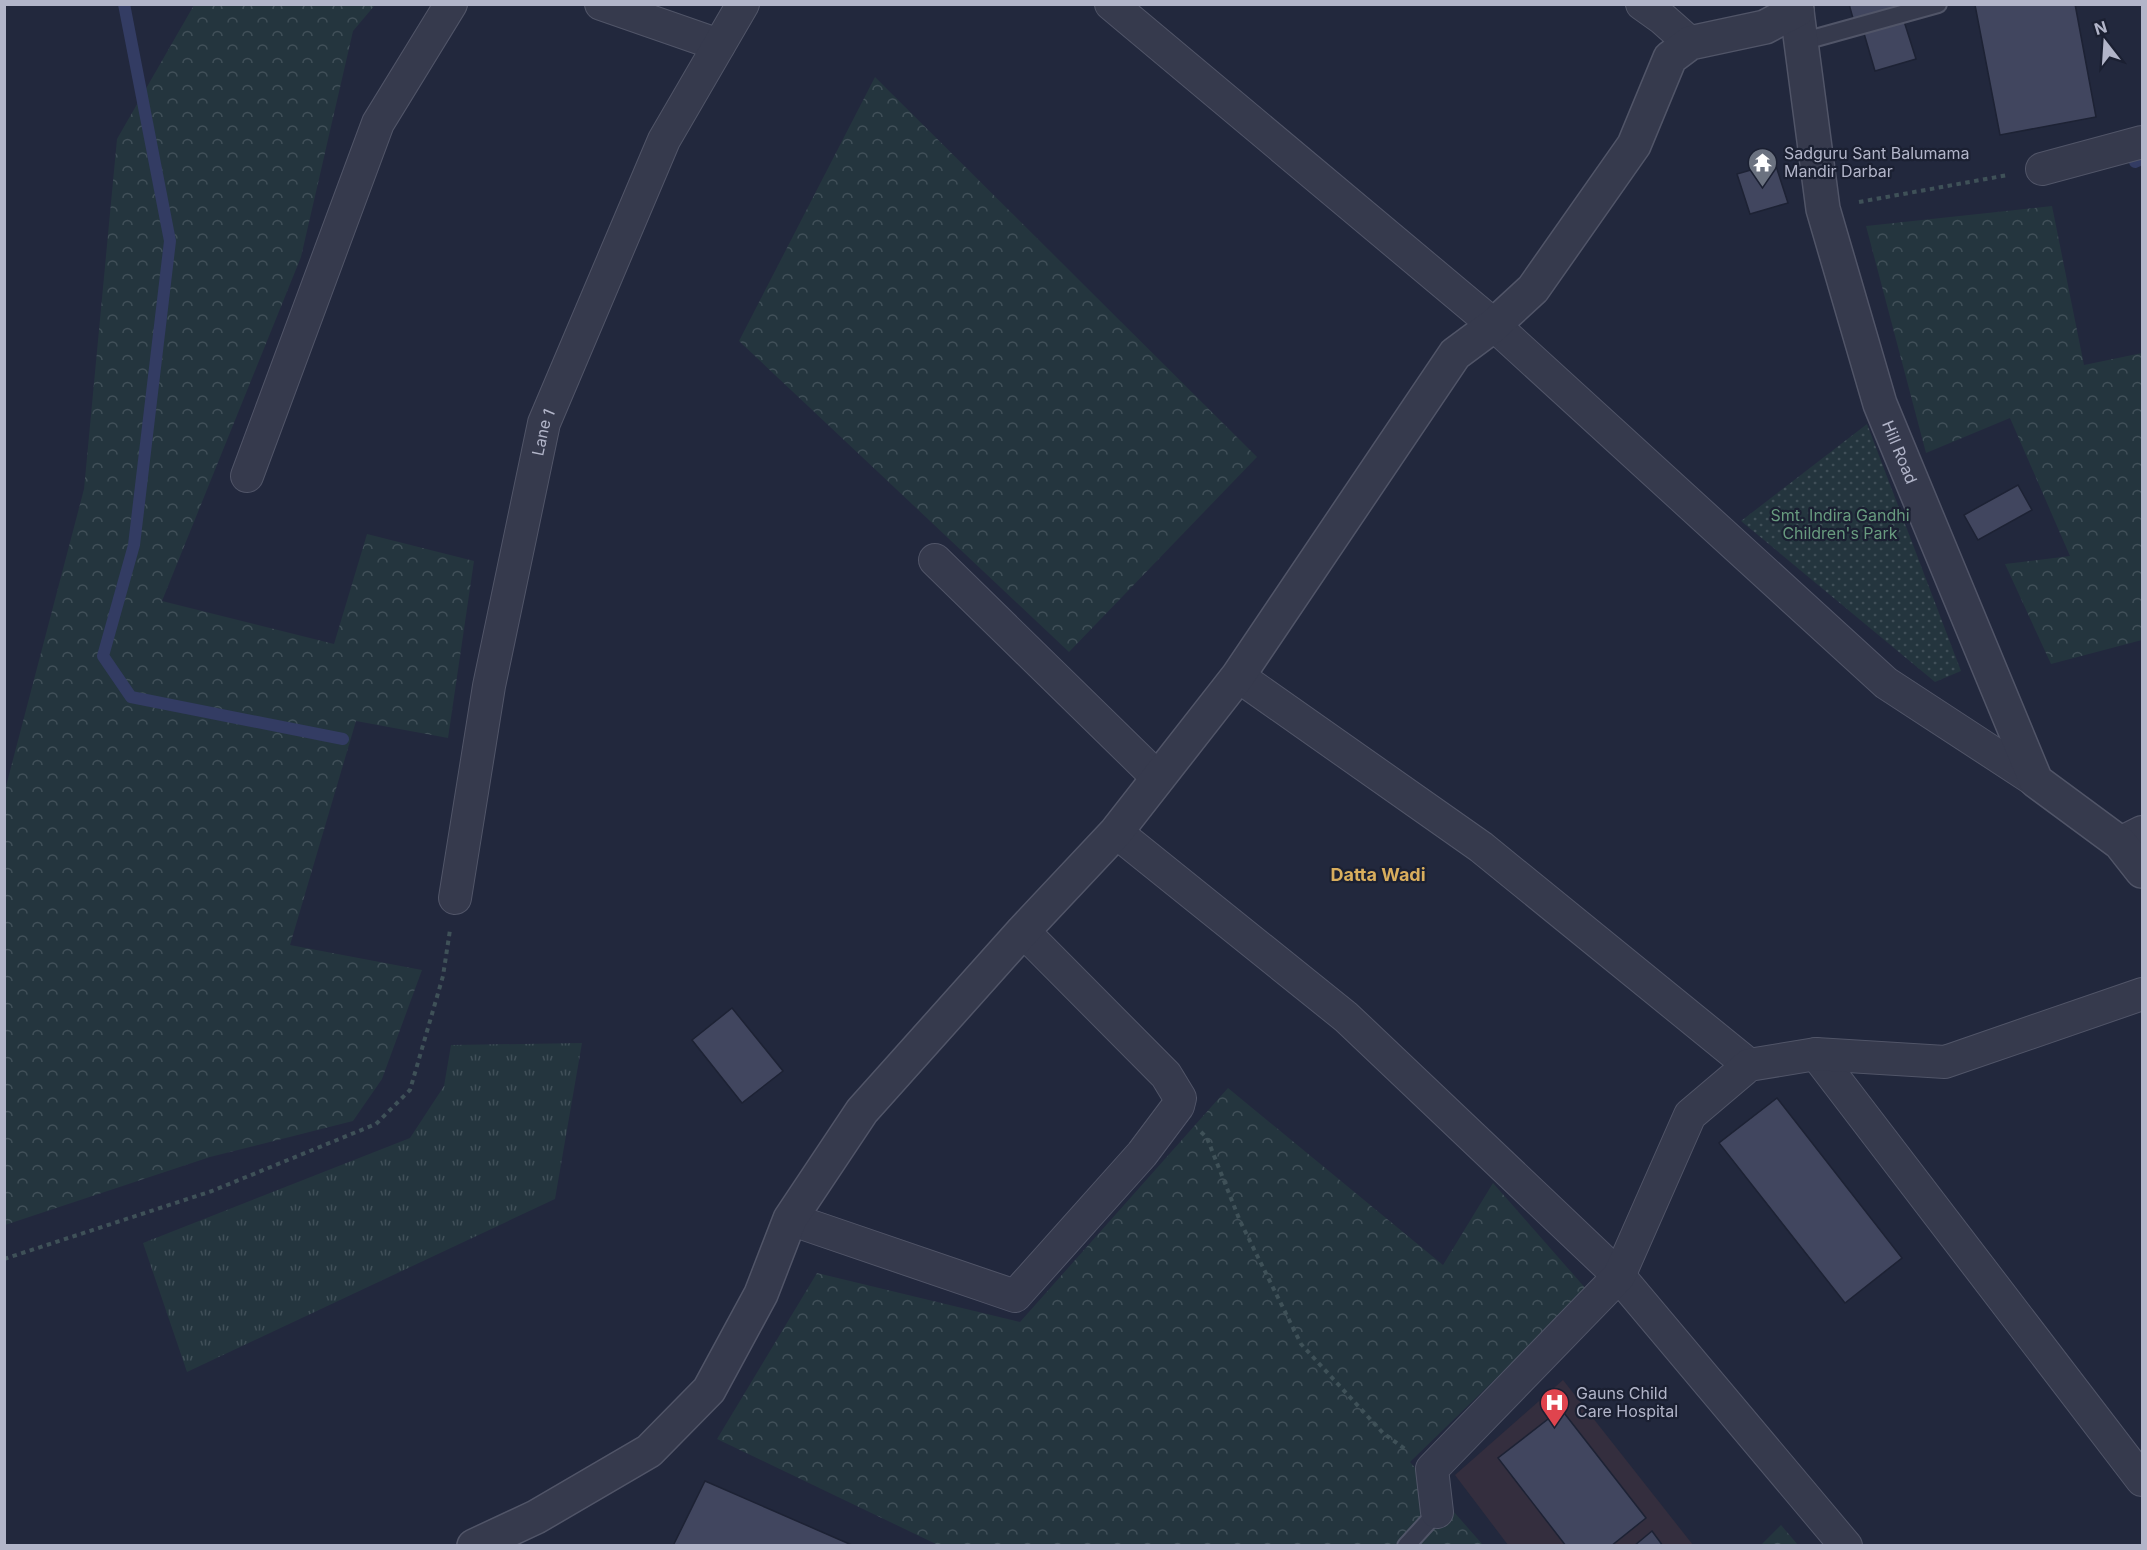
<svg xmlns="http://www.w3.org/2000/svg" width="2147" height="1550" viewBox="0 0 2147 1550" font-family="Inter,sans-serif">
<style>
.medical{fill:#342e3e}
.grass{fill:url(#grass-tufts)}
.forest{fill:url(#forest-crowns)}
.park{fill:url(#park-dots)}
.lines{fill:none;stroke-linecap:round;stroke-linejoin:round}
.stream{stroke:#333c63;stroke-width:12}
.building{fill:#41465f;stroke:#1d2234;stroke-width:1.5}
.service-casing{stroke:#515568;stroke-width:20}
.minor-casing{stroke:#515568;stroke-width:34}
.tertiary-casing{stroke:#515568;stroke-width:36}
.path{stroke:#3f5158;stroke-width:4;stroke-dasharray:4.5 4.5;stroke-linecap:butt}
.service{stroke:#363a4d;stroke-width:16}
.minor{stroke:#363a4d;stroke-width:32}
.tertiary{stroke:#363a4d;stroke-width:33}
.labels{text-anchor:middle;dominant-baseline:central;stroke-width:4.5;stroke-linejoin:round;paint-order:stroke}
.poi-label{font-size:16px;fill:#b2b5c9;stroke:#1b2032;text-anchor:start}
.street-label{font-size:16px;fill:#b2b5c9;stroke:#1b2032}
.park-label{font-size:16px;fill:#689b7f;stroke:#1b2032}
.neighbourhood-label{font-size:18px;font-weight:bold;fill:#d9ae5d;stroke:#1b2032}
</style>
<defs>
<pattern id="grass-tufts" width="24" height="20" patternUnits="userSpaceOnUse" patternTransform="scale(1.5)"><rect width="24" height="20" fill="#24353e"/><path d="M3 7l-1-3M5 7V3M7 7l1-3M15 17l-1-3M17 17v-4M19 17l1-3" fill="none" stroke="#415059"/></pattern>
<pattern id="forest-crowns" width="20" height="18" patternUnits="userSpaceOnUse" patternTransform="scale(1.5)"><rect width="20" height="18" fill="#24353e"/><path d="M2 6a3 3 0 1 1 6 0M12 15a3 3 0 1 1 6 0" fill="none" stroke="#415059"/></pattern>
<pattern id="park-dots" width="8" height="8" patternUnits="userSpaceOnUse" patternTransform="scale(1.5)"><rect width="8" height="8" fill="#24353e"/><path d="M2 2h.1M6 6h.1" fill="none" stroke="#415059" stroke-width="1.8" stroke-linecap="round"/></pattern>
</defs>
<rect width="100%" height="100%" fill="#22283d"/>
<!-- medical -->
<path class="medical" d="M1563,1380L1693,1545H1508L1455,1475Z"/>
<!-- grass -->
<path class="grass" d="M582,1043L555,1199L187,1372L143,1243L410,1138L444,1086L451,1045Z"/>
<!-- forest -->
<g class="forest">
<path d="M194,5H375L353,31L301,257L162,601L334,644L367,534L474,561L448,738L356,721L290,945L422,970L382,1079L353,1121L210,1157L5,1225V790L84,489L117,139Z"/>
<path d="M875,77L1257,457L1069,652L739,341Z"/>
<path d="M2052,206L2084,365L2142,353V640L2051,664L2005,564L2070,556L2010,418L1926,453L1866,226Z"/>
<path d="M1228,1088L1443,1265L1493,1183L1587,1290L1410,1462L1483,1545H938L717,1439L817,1273L1020,1322Z"/>
<path d="M1781,1525L1798,1545H1761Z"/>
</g>
<!-- park -->
<path class="park" d="M1867,424L1961,671L1935,682L1741,521Z"/>
<g class="lines">
<!-- stream -->
<g class="stream">
<path d="M124,4L170,241L134,545L103,656L131,697L343,739"/>
<path d="M2135,162L2142,159"/>
</g>
</g>
<!-- building -->
<g class="building">
<path d="M1849,4H1915L1854,22Z"/>
<path d="M2075,4L2096,117L2000,135L1975,5Z"/>
<path d="M1903,18L1916,59L1875,71L1863,30Z"/>
<path d="M1775,163L1788,203L1750,214L1737,174Z"/>
<path d="M2018,485L2032,510L1978,540L1964,515Z"/>
<path d="M732,1008L783,1071L742,1103L692,1040Z"/>
<path d="M1777,1098L1902,1258L1845,1303L1719,1143Z"/>
<path d="M1561,1409L1646,1518L1611,1546H1566L1498,1458Z"/>
<path d="M705,1481L854,1546H673Z"/>
<path d="M1652,1531L1663,1546H1634Z"/>
</g>
<g class="lines">
<defs>
<g id="service">
<path d="M1801,42L1938,4"/>
<path d="M1406,1546L1437,1512"/>
</g>
<g id="minor">
<path d="M601,4L719,45"/>
<path d="M1111,4L1494,325L1886,683L2036,781"/>
<path d="M1642,4L1663,19L1690,43"/>
<path d="M2042,169L2142,142"/>
<path d="M247,476L378,123L451,4"/>
<path d="M935,560L1158,778"/>
<path d="M1238,676L1481,847L1749,1065"/>
<path d="M1116,832L1346,1017L1619,1276L1846,1546"/>
<path d="M2120,843L2142,832"/>
<path id="s1" d="M455,898L489,686L544,423L664,140L743,4"/>
<path d="M1816,1054L2142,1480"/>
<path d="M790,1219L1015,1296L1142,1154L1178,1106L1180,1098L1166,1075L1023,931"/>
<path d="M1437,1512L1432,1469L1619,1276L1690,1115L1749,1065L1816,1054L1945,1062L2142,994"/>
</g>
<g id="tertiary">
<path id="s2" d="M1796,4L1823,209L1880,404L2036,781L2120,843L2142,871"/>
<path d="M474,1546L536,1517L649,1451L709,1390L761,1294L790,1219L862,1111L1023,931L1116,832L1238,676L1455,354L1494,325L1533,289L1634,145L1670,58L1690,43L1765,27L1797,10"/>
</g>
</defs>
<!-- service casing -->
<use href="#service" class="service-casing"/>
<!-- minor casing -->
<use href="#minor" class="minor-casing"/>
<!-- tertiary casing -->
<use href="#tertiary" class="tertiary-casing"/>
<!-- path -->
<g class="path">
<path d="M1859,202L2008,175"/>
<path d="M1201,1132L1207,1138L1240,1221L1301,1344L1383,1433L1405,1449"/>
<path d="M4,1259L212,1191L376,1124L410,1090L443,976L450,930"/>
</g>
<!-- service -->
<use href="#service" class="service"/>
<!-- minor -->
<use href="#minor" class="minor"/>
<!-- tertiary -->
<use href="#tertiary" class="tertiary"/>
</g>
<!-- icons -->
<defs>
<symbol id="temple-pin" viewBox="-11 -11 22 30"><path d="M0 17L-7.5 6A9.5 9.5 0 1 1 7.5 6Z" fill="#6b7280" stroke="#1b2032"/><path d="M0-6L5-2H3V0L6.5 2.5H4V6H1.5V3h-3V6H-4V2.5H-6.5L-3 0V-2H-5Z" fill="#fff"/></symbol>
<symbol id="hospital-pin" viewBox="-11 -11 22 30"><path d="M0 17L-7.5 6A9.5 9.5 0 1 1 7.5 6Z" fill="#e0444e" stroke="#1b2032"/><path d="M-5-5h3v3.5h4V-5h3V5h-3V1.5h-4V5h-3Z" fill="#fff"/></symbol>
</defs>
<g fill-rule="evenodd">
<use href="#temple-pin" x="1746" y="146" width="33" height="45"/>
<use href="#hospital-pin" x="1538" y="1386" width="33" height="45"/>
</g>
<g class="labels">
<!-- poi labels -->
<g class="poi-label">
<text x="1784" y="153">Sadguru Sant Balumama<tspan x="1784" dy="18">Mandir Darbar</tspan></text>
<text x="1576" y="1393">Gauns Child<tspan x="1576" dy="18">Care Hospital</tspan></text>
</g>
<!-- street labels -->
<g class="street-label">
<text stroke="none"><textPath href="#s1" startOffset="474">Lane 1</textPath></text>
<text stroke="none"><textPath href="#s2" startOffset="462">Hill Road</textPath></text>
</g>
<!-- park labels -->
<g class="park-label">
<text x="1840" y="515">Smt. Indira Gandhi<tspan x="1840" dy="18">Children's Park</tspan></text>
</g>
<!-- neighbourhood labels -->
<g class="neighbourhood-label">
<text x="1378" y="874">Datta Wadi</text>
</g>
</g>
<!-- border -->
<rect width="2147" height="1550" fill="none" stroke="#b2b5c9" stroke-width="12"/>
<!-- north arrow -->
<g transform="translate(2105 42) rotate(343)" stroke="#1b2032" stroke-width="4.5" paint-order="stroke">
<path d="M0-4.5L10 22L0 15L-10 22Z" fill="#b2b5c9"/>
<text y="-9" font-size="16" font-weight="bold" text-anchor="middle" fill="#b2b5c9">N</text>
</g>
</svg>
